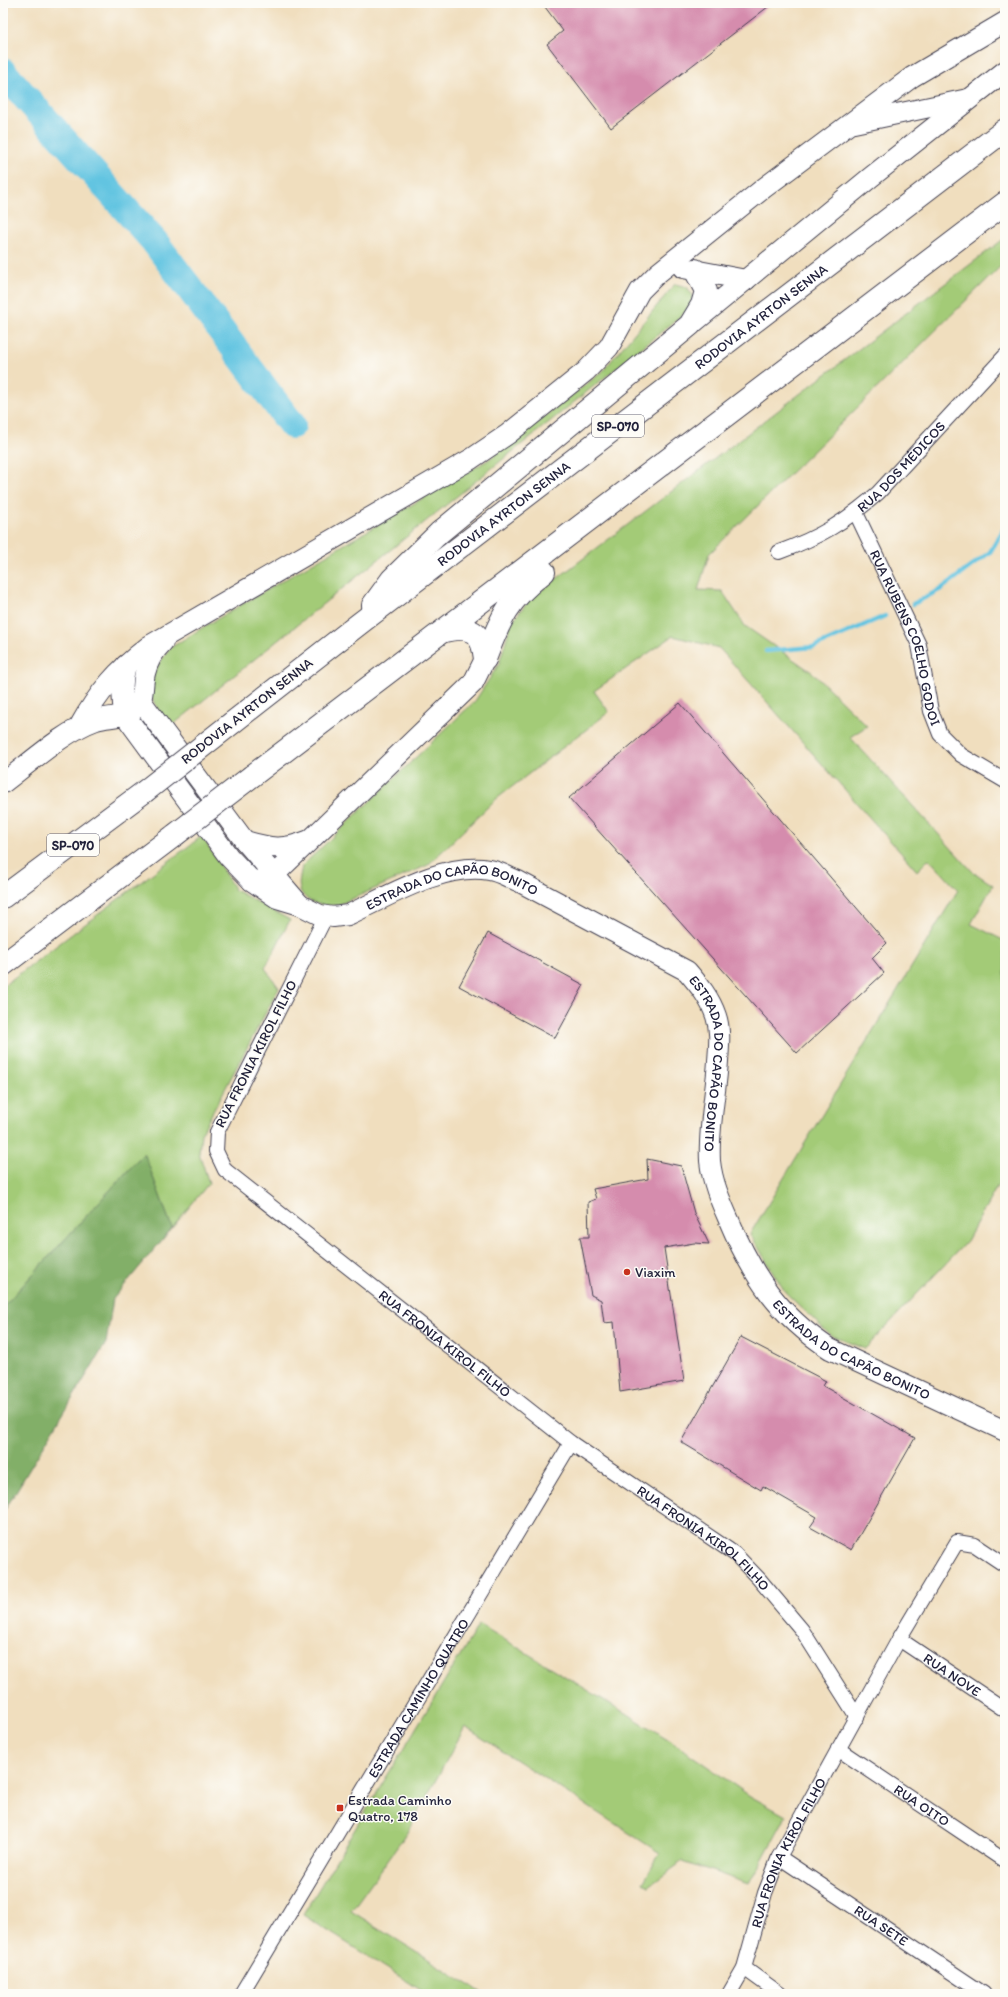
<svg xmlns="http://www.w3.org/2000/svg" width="1008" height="1997" viewBox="0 0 1008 1997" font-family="Itim,sans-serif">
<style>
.green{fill:#a3cb77;stroke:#627659}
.forest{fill:#82af68;stroke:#526852}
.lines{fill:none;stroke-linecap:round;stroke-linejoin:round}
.stream{stroke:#62c4e1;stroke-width:4.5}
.river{stroke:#62c4e1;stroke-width:28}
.building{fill:#d58cad}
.street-casing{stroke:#413e4f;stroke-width:16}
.secondary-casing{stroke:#413e4f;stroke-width:22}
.highway-casing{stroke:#413e4f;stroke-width:24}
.street{stroke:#fff;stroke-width:14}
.secondary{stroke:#fff;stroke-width:20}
.highway{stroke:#fff;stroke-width:22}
.highway-bridge-casing{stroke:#413e4f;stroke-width:24;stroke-linecap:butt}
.highway-bridge{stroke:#fff;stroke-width:22}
.poi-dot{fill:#c8321e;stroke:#fdfcf7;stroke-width:1.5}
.labels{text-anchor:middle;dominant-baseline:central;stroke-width:3;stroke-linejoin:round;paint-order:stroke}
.shield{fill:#fdfcf7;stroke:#646373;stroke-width:1}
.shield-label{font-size:13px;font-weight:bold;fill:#22223b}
.street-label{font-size:14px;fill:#22223b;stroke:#fdfcf7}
.poi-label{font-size:14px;fill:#22223b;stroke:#fdfcf7;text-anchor:start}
</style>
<rect width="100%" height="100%" fill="#fdfcf7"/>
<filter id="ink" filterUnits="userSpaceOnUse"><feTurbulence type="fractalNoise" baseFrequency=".025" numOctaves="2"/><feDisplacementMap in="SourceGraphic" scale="8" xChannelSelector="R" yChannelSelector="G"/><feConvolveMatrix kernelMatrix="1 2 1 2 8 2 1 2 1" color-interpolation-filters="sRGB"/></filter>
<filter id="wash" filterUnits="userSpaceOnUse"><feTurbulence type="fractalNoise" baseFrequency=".012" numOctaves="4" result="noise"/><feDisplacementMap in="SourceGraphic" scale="16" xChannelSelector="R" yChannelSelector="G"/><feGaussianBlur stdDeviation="0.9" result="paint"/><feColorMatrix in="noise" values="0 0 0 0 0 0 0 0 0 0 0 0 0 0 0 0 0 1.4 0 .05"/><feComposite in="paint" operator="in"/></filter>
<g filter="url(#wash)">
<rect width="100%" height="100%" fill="#f0debe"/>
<!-- green -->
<g class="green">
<path d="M1005,238V262L709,554L698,590L722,591L745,626L813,673L867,726L850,737L972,871L993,885L971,924L1005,941V1172L967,1241L865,1349L830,1335L785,1292L750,1234L958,890L929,859L917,871L719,648L673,636L594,691L609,712L495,800L428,865L338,905C325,906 308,905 301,892C297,884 301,873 302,866L475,701L499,664L511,623L530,599Z"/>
<path d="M675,284L687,287L693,296L691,308L169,728L151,697L154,671L170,648L202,628L488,460L602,372Z"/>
<path d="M202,836L235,890L290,920L265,968L279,988L201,1134L199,1153L209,1183L172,1228L144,1153L3,1307V986Z"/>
<path d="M479,1624L668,1739L750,1796L786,1816L749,1884L683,1861L649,1886L643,1883L660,1853L465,1727L405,1836L351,1911L484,1994H427L303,1915Z"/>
</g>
<!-- forest -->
<path class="forest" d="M144,1153L172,1228L113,1299L106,1343L3,1513V1307Z"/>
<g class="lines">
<!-- stream -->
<g class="stream">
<path d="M913,604L941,589L990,552L1005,527"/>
<path d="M766,651L814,647L885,616"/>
</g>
<!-- river -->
<path class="river" d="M3,72L154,241L292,425"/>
</g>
<g id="blocks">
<!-- building -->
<g class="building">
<path d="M542,3H773L611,128L547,44L563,31Z"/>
<path d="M680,703L887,943L872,958L884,973L797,1053L569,798Z"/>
<path d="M488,933L584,985L555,1038L459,986Z"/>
<path d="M647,1159L681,1166L694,1213L709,1244L694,1243L664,1248L684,1381L620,1392L614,1322L604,1323L601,1300L591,1295L580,1237H589L588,1202L596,1199L593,1189L648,1179Z"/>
<path d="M741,1337L826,1381L823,1386L915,1438L851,1550L810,1527L817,1517L763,1486L761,1490L681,1442Z"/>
</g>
</g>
</g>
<g filter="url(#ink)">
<use href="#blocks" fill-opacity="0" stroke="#413e4f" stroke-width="1"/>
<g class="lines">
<defs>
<g id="street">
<path id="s1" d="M856,513L919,645L931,711L940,734L961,755L1005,781"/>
<path id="s2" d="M779,552C820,537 845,522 878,493L1005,356"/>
<path id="s3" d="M326,916L217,1132L216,1151L225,1170L571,1443L735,1554L759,1579L802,1630L857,1717"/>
<path id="s4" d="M899,1639L1005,1710"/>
<path id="s5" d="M838,1749L1005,1861"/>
<path id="s6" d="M779,1857L984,1994"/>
<path d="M744,1968L780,1994"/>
<path id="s7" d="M241,1994L571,1443"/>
<path id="s8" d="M729,1994L744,1968L765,1893L779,1857L899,1639L957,1542L975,1545L1005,1565"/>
</g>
<g id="secondary">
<path d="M854,123L968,99"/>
<path d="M683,268L746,280"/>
<path d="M692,324L871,177L1005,71"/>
<path id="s9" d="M126,665C121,682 122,696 124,714L229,857L252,881L277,898L300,905L320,915L333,917L348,915C389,896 444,862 489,870C499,871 509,878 518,881L687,971C699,985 710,998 716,1016C721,1031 719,1046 718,1061C716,1094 708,1128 710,1161C712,1181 720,1200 728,1218C752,1275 778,1315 830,1349L1005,1431"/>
<path d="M141,701L244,840L300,905"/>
<path d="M79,727C99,691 117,671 149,646L471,459L508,434L586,371L609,347L640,291L658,273L764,188L912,77L1005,22"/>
<path d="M3,783C31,762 63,732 96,720C108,716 126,718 136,708C145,698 142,685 145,673C148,660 154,651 163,642"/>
<path d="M245,841C270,848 282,851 307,841"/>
<path d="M252,881L265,880L275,874L473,683L485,659"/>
</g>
<g id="highway">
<path d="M373,605L392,579L439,533L690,325L702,305L706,291L695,270"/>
<path d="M444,631C470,625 482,631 485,659"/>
<path d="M485,659C501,617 508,600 544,572"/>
<path id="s10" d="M232,723L359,624L1005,130"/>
<path d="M252,776L1005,203"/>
<path d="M3,897L144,792"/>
<path d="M3,965L175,835"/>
</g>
</defs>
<!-- street casing -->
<use href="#street" class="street-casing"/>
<!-- secondary casing -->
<use href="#secondary" class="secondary-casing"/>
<!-- highway casing -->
<use href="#highway" class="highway-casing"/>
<!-- street -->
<use href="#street" class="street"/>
<!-- secondary -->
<use href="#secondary" class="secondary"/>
<!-- highway -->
<use href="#highway" class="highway"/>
<defs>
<g id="highway-bridge">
<path d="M144,792L232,723"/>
<path d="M175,835L252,776"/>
</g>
</defs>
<!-- highway-bridge casing -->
<use href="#highway-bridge" class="highway-bridge-casing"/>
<!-- highway-bridge -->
<use href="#highway-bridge" class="highway-bridge"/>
</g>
</g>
<!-- markers -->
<g class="poi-dot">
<circle cx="627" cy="1272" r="4"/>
<rect x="336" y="1804" width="8" height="8" rx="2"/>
</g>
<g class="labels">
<!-- shield labels -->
<g class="shield">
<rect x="592" y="415" width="52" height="22" rx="3"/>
<rect x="47" y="834" width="52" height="22" rx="3"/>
</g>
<g class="shield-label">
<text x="618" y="426">SP-070</text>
<text x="73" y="845">SP-070</text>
</g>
<!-- street labels -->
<g class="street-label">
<text stroke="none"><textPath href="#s10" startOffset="667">RODOVIA AYRTON SENNA</textPath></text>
<text stroke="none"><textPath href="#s2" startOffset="151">RUA DOS MÉDICOS</textPath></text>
<text stroke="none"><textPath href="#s10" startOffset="343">RODOVIA AYRTON SENNA</textPath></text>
<text stroke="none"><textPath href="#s1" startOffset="135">RUA RUBENS COELHO GODOI</textPath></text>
<text transform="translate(247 711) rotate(-38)">RODOVIA AYRTON SENNA</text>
<text stroke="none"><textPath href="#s9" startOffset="477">ESTRADA DO CAPÃO BONITO</textPath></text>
<text transform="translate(256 1054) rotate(-63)">RUA FRONIA KIROL FILHO</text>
<text stroke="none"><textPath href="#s9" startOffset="837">ESTRADA DO CAPÃO BONITO</textPath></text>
<text stroke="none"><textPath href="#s3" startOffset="562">RUA FRONIA KIROL FILHO</textPath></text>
<text stroke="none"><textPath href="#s9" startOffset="1185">ESTRADA DO CAPÃO BONITO</textPath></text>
<text stroke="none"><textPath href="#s3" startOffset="886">RUA FRONIA KIROL FILHO</textPath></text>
<text stroke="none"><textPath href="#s4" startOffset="64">RUA NOVE</textPath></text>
<text stroke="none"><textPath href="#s7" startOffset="345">ESTRADA CAMINHO QUATRO</textPath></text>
<text stroke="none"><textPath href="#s5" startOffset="101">RUA OITO</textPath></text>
<text stroke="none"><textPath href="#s8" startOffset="154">RUA FRONIA KIROL FILHO</textPath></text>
<text stroke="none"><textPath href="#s6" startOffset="123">RUA SETE</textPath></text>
</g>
<!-- poi labels -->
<g class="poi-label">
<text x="635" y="1272">Viaxim</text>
<text x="348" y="1800">Estrada Caminho<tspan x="348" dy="16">Quatro, 178</tspan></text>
</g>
</g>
<!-- margin -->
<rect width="1008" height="1997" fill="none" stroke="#fdfcf7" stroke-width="16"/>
</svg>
